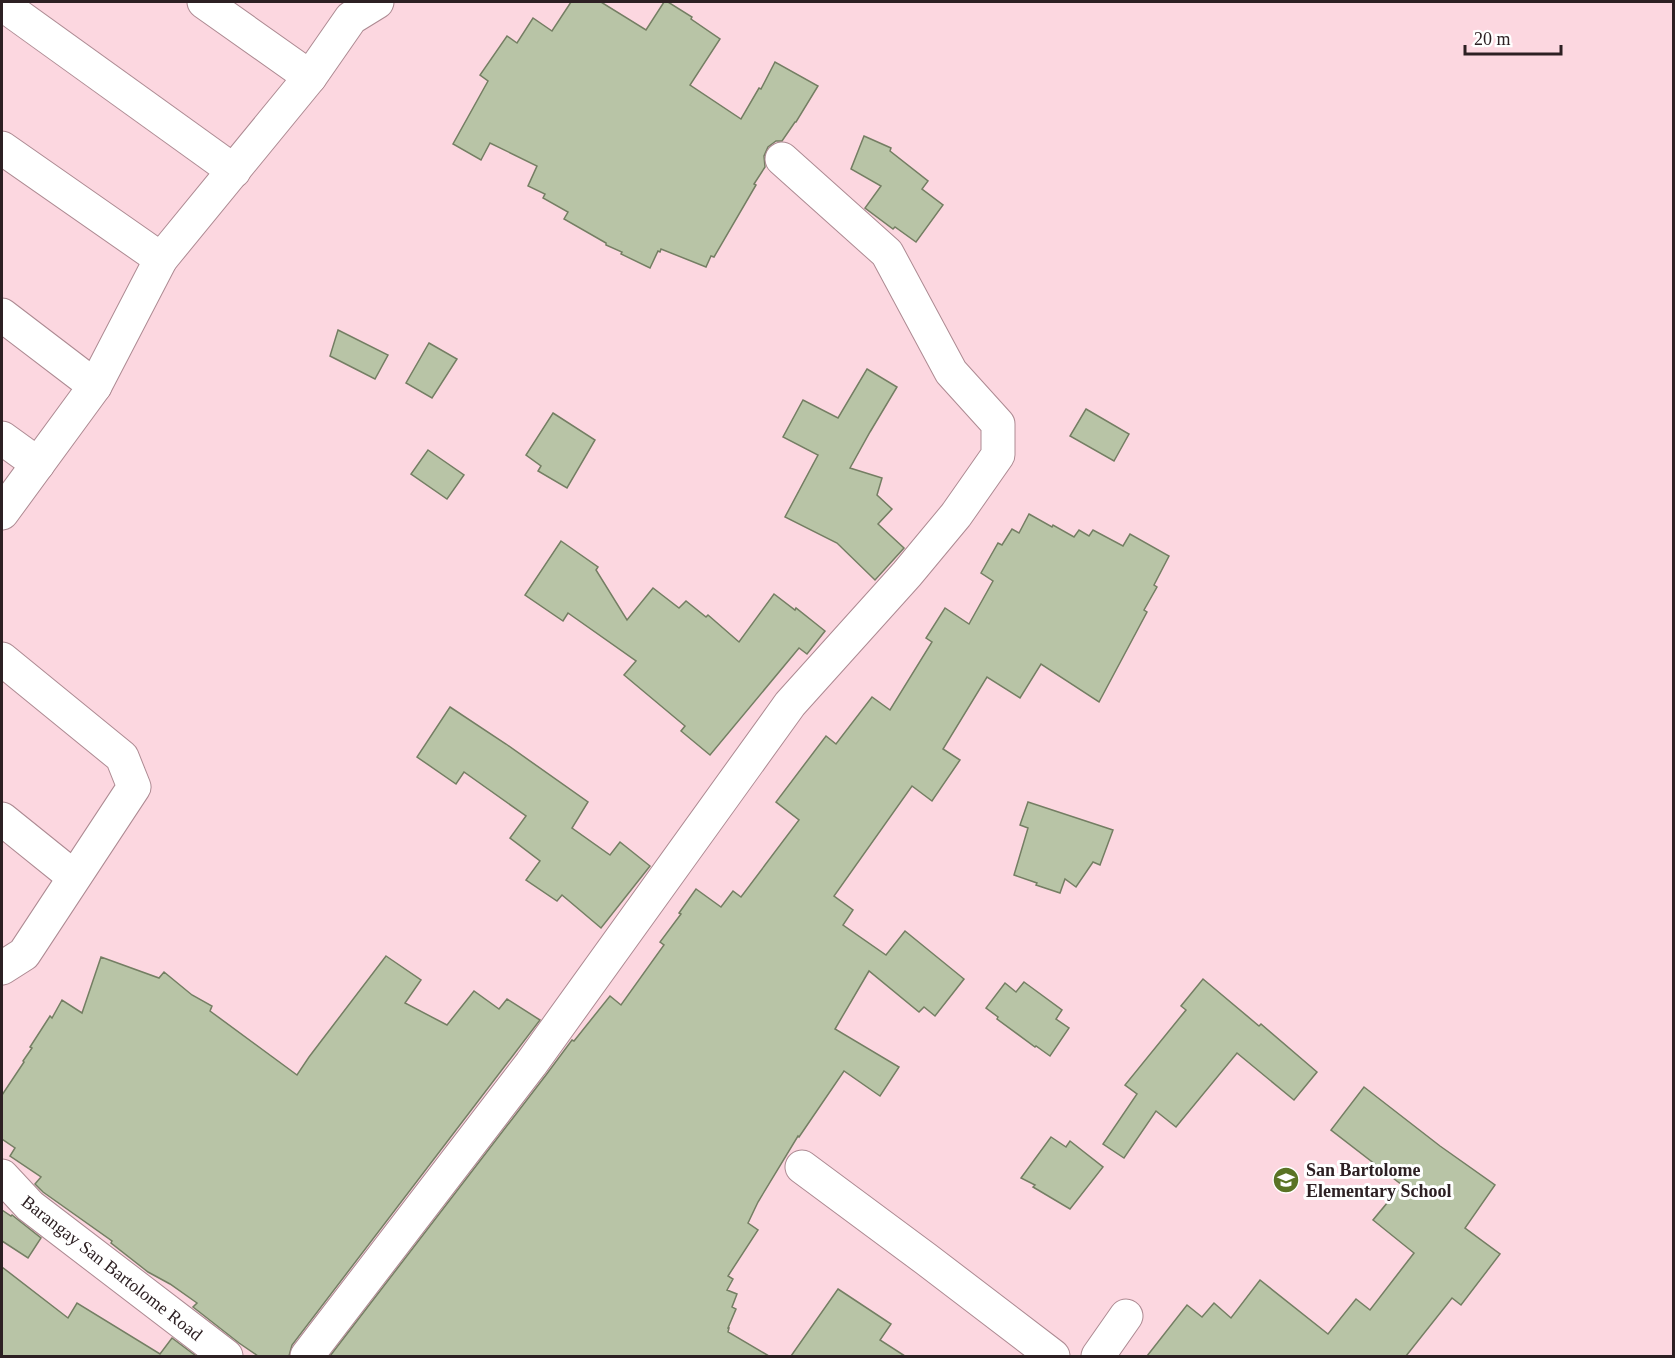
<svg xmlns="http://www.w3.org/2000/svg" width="1675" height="1358" viewBox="0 0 1675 1358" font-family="Georgia,serif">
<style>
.building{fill:#b8c4a6;stroke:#747e63;stroke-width:1.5}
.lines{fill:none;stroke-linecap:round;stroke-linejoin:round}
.street-casing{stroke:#ad8a92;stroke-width:35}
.secondary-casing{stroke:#ad8a92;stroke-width:35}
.street{stroke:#fff;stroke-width:33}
.secondary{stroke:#fff;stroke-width:33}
.labels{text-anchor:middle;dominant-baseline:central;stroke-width:6;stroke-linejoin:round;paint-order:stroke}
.poi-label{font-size:18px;font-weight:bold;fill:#2d2023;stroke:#fff;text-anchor:start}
.street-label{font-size:18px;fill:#2d2023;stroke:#fff}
</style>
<rect width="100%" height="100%" fill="#fcd7e0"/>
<!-- building -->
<g class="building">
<path d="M571,2H601L646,30L664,2H668L692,17L691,19L720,39L690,85L741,119L759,88L761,89L775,62L818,86L796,122H795L782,141H776L768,147L764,156L765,167L754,184L756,185L714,257L711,256L706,267L661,249L660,252L658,251L650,268L621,254L622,252L606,245V243L564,219L568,212L543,198L545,194L528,186L537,166L490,143L481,160L453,144L488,81L480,75L507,36L517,43L533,18L552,31Z"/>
<path d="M864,136L891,148L890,151L928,181L922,189L943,205L916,242L895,227L893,229L865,208L881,186L851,169Z"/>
<path d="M338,330L388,355L375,379L330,356Z"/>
<path d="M429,343L457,359L432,398L406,383Z"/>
<path d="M867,369L897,387L870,432L850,468L882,478L877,495L892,509L878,524L904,548L875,580L837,543L785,517L818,455L783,437L803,400L838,418Z"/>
<path d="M1086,409L1129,434L1114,461L1070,436Z"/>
<path d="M553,413L595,440L567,488L538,471L541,466L526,455Z"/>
<path d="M428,450L464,475L447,499L411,474Z"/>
<path d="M1029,514L1052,527L1053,525L1074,537L1079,530L1089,536L1093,530L1123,546L1130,534L1169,556L1154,585L1157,587L1144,610L1147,612L1099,702L1041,664L1020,698L987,677L943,749L960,760L932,801L912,786L834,896L853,910L843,925L886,955L905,931L964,979L935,1016L924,1007L919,1012L869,971L835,1029L899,1067L880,1096L844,1071L799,1137L798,1136L758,1202L748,1223L758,1230L728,1276L733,1279L727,1290L737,1294L732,1307L736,1309L728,1328H729L728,1332L769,1356H330L546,1075L572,1040L574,1041L610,996L621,1005L664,945L660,942L681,914L679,913L696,889L721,907L733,891L741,897L799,820L776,802L826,736L836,744L872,697L890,710L932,642L926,638L945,608L969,624L993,581L981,573L998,543L1002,545L1012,529L1019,533Z"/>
<path d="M561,541L598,567L596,570L627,620L653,588L679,608L686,601L706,617L708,615L739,642L774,594L795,610L796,608L825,631L807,654L799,648L710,755L681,731L685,726L624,675L636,661L568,613L563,621L525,595Z"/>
<path d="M450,707L506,744L588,802L572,828L610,855L620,842L650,866L601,928L562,895L557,901L526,880L540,861L510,838L526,816L464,772L456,784L417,757Z"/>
<path d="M1028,802L1113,830L1100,865L1093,862L1076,887L1065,879L1060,893L1036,885L1037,883L1014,875L1028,828L1020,825Z"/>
<path d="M386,956L421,980L405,1003L447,1025L474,991L499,1009L507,999L540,1020L292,1345L289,1356H258L239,1343L193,1307L197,1303L170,1284L148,1272L111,1243L112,1241L43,1192L35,1184L41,1177L10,1156L15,1148L2,1139V1095L24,1062L23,1061L32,1048L30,1047L50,1016L52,1018L62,1000L82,1013L101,957L159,978L164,972L192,995L212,1006L210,1011L297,1075L309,1057Z"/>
<path d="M1203,979L1259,1026L1261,1024L1317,1072L1294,1100L1237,1053L1176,1127L1156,1111L1124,1158L1103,1144L1137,1094L1125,1085L1186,1010L1181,1006Z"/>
<path d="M1024,982L1062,1010L1056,1019L1069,1028L1050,1056L1036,1046L1035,1047L997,1019L998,1017L986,1008L1005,983L1016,992Z"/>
<path d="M1364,1087L1440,1146L1495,1185L1465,1228L1500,1254L1461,1305L1452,1298L1406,1356H1147L1187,1305L1202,1317L1214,1303L1231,1318L1260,1280L1328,1334L1356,1299L1370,1310L1414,1253L1373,1220L1402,1185L1331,1130Z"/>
<path d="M1051,1137L1066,1147L1070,1141L1103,1167L1070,1209L1033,1187L1035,1185L1021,1178Z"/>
<path d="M2,1210L11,1216L12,1215L41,1238L28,1258L2,1241Z"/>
<path d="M2,1267L68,1318L77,1303L160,1354L172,1338L196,1356H2Z"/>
<path d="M838,1289L891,1324L880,1340L905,1356H791Z"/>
</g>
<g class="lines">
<defs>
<g id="street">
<path d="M2,4L234,171"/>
<path d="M310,77L351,18L377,2"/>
<path d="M2,148L161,259"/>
<path d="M2,315L95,386"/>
<path d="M2,438L38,464"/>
<path d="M2,513L95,386L161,259L310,77L204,2"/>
<path d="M2,659L122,757L134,787L24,954L2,968"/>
<path d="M2,819L74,877"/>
<path d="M802,1167L926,1259L1053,1356"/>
<path d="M307,1356L531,1064L790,704L907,574L956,515L998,455V424L951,372L887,253L782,159"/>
<path d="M1098,1356L1126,1316"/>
</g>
<path id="secondary" d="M2,1176L30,1206L226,1356"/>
</defs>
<!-- street casing -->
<use href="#street" class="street-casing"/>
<!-- secondary casing -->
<use href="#secondary" class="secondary-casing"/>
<!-- street -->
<use href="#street" class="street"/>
<!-- secondary -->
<use href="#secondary" class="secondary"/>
</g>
<!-- icons -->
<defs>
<symbol id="school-disc" viewBox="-11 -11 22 22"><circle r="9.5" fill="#5a7325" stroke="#fff"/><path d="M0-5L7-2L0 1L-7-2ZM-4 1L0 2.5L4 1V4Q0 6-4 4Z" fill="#fff"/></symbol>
</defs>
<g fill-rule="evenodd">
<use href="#school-disc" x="1271" y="1165" width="30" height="30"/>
</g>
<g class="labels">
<!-- poi labels -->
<g class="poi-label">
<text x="1306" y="1170">San Bartolome<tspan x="1306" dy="21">Elementary School</tspan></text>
</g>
<!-- street labels -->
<g class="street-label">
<text transform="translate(112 1268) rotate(38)">Barangay San Bartolome Road</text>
</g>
</g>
<!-- border -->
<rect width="1675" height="1358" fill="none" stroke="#2d2023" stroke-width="6"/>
<!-- scale -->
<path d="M1465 45v9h96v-9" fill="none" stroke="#2d2023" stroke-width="3"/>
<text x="1474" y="45" font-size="18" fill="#2d2023" stroke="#ffffff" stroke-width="4.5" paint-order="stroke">20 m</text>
</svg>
